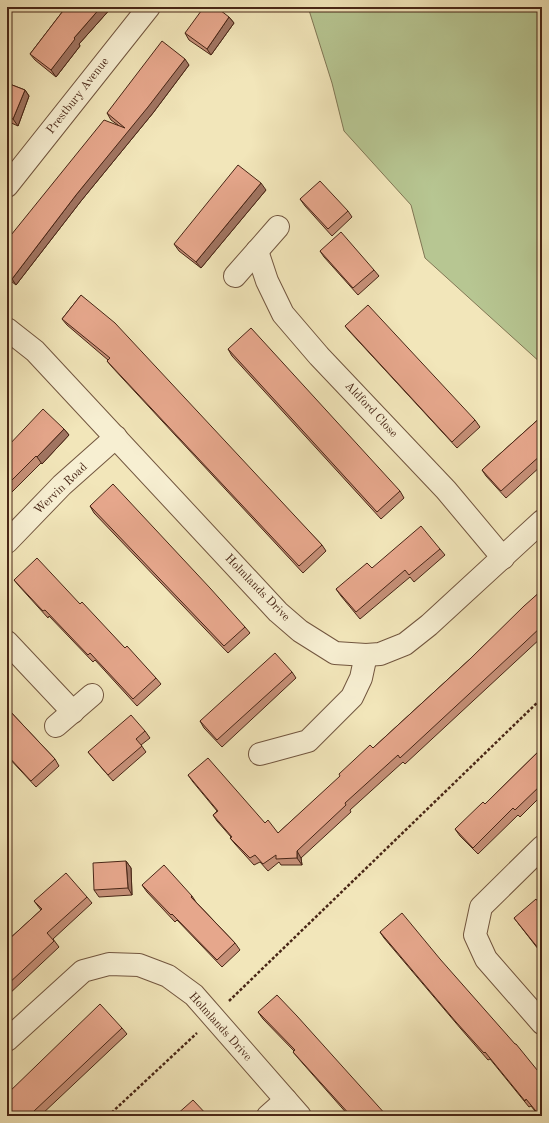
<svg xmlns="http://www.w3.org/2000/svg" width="549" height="1123" font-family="'Old Standard TT',serif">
	<rect width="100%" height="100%" fill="#f2e6ba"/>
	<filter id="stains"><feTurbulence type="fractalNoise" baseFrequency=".005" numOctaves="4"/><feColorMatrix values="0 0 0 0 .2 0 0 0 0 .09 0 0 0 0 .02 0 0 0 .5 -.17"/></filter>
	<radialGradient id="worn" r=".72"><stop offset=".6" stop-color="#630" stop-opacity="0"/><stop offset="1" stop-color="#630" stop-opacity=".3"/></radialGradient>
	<!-- green -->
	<path fill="#b7c692" stroke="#807654" d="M308,7H542V364L425,258L411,205L344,131L332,83Z"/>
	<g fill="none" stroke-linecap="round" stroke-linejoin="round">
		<defs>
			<g id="minor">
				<path d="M7,186L149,7"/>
				<path d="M257,251L267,281L283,314L319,356L446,490L503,558"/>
				<path d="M235,276L278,227"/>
				<path d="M7,329L35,351L278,612L300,631L335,653L366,655L380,654L405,644L429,625L542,521"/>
				<path d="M7,542L62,485L116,437"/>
				<path d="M7,642L73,712"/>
				<path d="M56,726L92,695"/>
				<path d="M260,754L308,741L352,697L361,678L366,655"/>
				<path d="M542,847L481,907L475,935L486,959L542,1023"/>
				<path d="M7,1040L83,971L109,964L139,965L168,976L194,995L300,1116"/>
				<path d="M268,1116L286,1100"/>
			</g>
		</defs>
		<!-- minor casing -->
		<use href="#minor" stroke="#72563f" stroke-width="24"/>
		<!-- path -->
		<g stroke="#482616" stroke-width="2.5" stroke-dasharray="3 2" stroke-linecap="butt">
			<path d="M229,1001L542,698"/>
			<path d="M108,1116L197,1033"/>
		</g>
		<!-- minor -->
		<use href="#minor" stroke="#f7efd2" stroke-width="22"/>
	</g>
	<!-- wall -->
	<g fill="#c69078" stroke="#482616">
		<path d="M66,7H112L79,44L80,46L56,77L35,60L30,54Z"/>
		<path d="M229,17L234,23L211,55L189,40L185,33Z"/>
		<path d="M189,65L153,113L81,201L16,285L7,278V240L118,125L111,120L107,113Z"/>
		<path d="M7,83L25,90L29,96L18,126L7,121Z"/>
		<path d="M266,190L201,268L179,251L174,244Z"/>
		<path d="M300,199L348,211L352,217L332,236L305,206Z"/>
		<path d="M320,251L374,270L379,276L358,295L324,257Z"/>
		<path d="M81,295L322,545L326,551L303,573L112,367L107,361L108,360L67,325L62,319Z"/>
		<path d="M345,326L475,420L480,427L457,448L350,332Z"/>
		<path d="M228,349L400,491L404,498L381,519L232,356Z"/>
		<path d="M542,416V465L506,498L486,476L482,470Z"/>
		<path d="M64,429L69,435L42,464L41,463L7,497V447Z"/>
		<path d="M90,506L245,627L250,633L228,653L94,513Z"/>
		<path d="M440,549L445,555L414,582L410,577L360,619L341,596L336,589L372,568Z"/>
		<path d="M14,580L80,604L125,648L156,678L161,684L137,706L95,660L93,662L49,616L48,618L19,586Z"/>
		<path d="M542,590V637L528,650L405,764L403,762L350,810L351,812L301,858L302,865H281L279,862L268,871L260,862L254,865L235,844L230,838L231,837L217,821L213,815L217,811L193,782L188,775L265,823L278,833L373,748L470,659Z"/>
		<path d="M292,672L296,678L222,747L204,728L200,721Z"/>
		<path d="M7,708L55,759L59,766L36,787L7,756Z"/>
		<path d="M145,731L150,738L141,745L146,752L113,781L93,758L88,752Z"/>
		<path d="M542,748V795L520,817L518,815L478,854L460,836L455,829L485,804Z"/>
		<path d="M126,861L131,868L132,895L99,897L94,890Z"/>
		<path d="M142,885L192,896L196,902L235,943L240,950L222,967L177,920L175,922L147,892Z"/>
		<path d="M87,897L92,903L53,939L59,947L7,996V941L41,910L34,901Z"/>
		<path d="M542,907V954L514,918Z"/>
		<path d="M380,932L542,1116H539L531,1106L529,1107L490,1059L488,1060L461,1029L384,938Z"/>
		<path d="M258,1012L387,1116H349L298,1058L293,1052L294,1051L263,1019Z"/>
		<path d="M122,1028L127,1034L40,1116H7Z"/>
	</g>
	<!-- shaded-wall -->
	<g fill="#a17562" stroke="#482616">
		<path d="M101,7H112L79,44L80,46L56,77L51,70L74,38Z"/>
		<path d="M229,17L234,23L211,55L207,49Z"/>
		<path d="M185,59L189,65L153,113L81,201L16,285L12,279L76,195Z"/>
		<path d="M25,90L29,96L18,126L13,119Z"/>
		<path d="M261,183L266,190L201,268L196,262Z"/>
		<path d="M64,429L69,435L42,464L37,457Z"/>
		<path d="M297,851L301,858L302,865L297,858Z"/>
		<path d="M126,861L131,868L132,895L128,888Z"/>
	</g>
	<!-- building -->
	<g fill="#e6a78c" stroke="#482616">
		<path d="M66,7H101L74,38L75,39L51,70L30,54Z"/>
		<path d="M204,7H216L229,17L207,49L185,33Z"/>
		<path d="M162,41L185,59L148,107L76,195L12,279L7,275V240L104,120L125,128L107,113Z"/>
		<path d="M7,83L25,90L13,119L7,117Z"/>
		<path d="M238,165L261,183L196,262L174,244Z"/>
		<path d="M320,181L348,211L328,229L300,199Z"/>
		<path d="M341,232L374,270L353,288L320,251Z"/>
		<path d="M81,295L115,323L322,545L299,566L107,361L110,358L62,319Z"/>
		<path d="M368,305L475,420L452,442L345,326Z"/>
		<path d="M251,328L400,491L377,512L228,349Z"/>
		<path d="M43,409L64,429L37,457L36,456L7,485V447Z"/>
		<path d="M542,416V454L501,491L482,470Z"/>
		<path d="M113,484L210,588L245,627L224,646L90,506Z"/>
		<path d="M421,526L440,549L409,575L405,570L356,612L336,589L367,563L372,568Z"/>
		<path d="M37,558L80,604L82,602L125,648L127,646L156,678L133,699L90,653L88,655L45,610L43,611L14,580Z"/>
		<path d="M542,590V626L524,643L400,758L398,755L345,803L346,805L297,851V858L276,859V855L263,864L255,855L250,858L230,838L232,837L213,815L218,811L188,775L208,758L265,823L268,820L278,833L340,776L339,774L354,760L370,745L373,748L470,659L524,606Z"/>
		<path d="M275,653L292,672L217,740L200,721Z"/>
		<path d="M7,708L55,759L31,781L7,755Z"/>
		<path d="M131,715L145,731L136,739L142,746L108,775L88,752Z"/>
		<path d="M542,748V784L515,810L513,808L473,848L455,829L483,802L485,804Z"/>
		<path d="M126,861L128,888L94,890L93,863Z"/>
		<path d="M164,865L192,896L191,897L235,943L217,960L172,914L171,915L142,885Z"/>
		<path d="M66,873L87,897L47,933L54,941L7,985V941L42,909L34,901Z"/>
		<path d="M536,899L542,907V953L514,918Z"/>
		<path d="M402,913L440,959L515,1044H516L542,1076V1116H540L526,1099L525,1101L485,1052L484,1053L456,1022L380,932Z"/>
		<path d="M277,995L297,1016L387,1116H351L293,1052L295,1050L258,1012Z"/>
		<path d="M100,1004L122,1028L33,1112V1113L30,1116H7V1094Z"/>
		<path d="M193,1100L208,1116H175Z"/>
	</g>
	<g text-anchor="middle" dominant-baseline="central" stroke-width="4" stroke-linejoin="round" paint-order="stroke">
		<!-- street labels -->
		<g font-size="12" fill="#482616" stroke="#f7efd2">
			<text transform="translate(78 96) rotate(-52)">Prestbury Avenue</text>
			<text transform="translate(371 410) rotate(47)">Aldford Close</text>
			<text transform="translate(61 489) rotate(-44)">Wervin Road</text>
			<text transform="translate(257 588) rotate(46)">Holmlands Drive</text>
			<text transform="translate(220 1027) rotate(48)">Holmlands Drive</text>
		</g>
	</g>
	<!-- margin -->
	<rect width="549" height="1123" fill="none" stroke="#f2e6ba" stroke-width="24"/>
	<rect x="8" y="8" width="533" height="1107" fill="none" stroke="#482616" stroke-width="2"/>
	<rect x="12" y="12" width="525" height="1099" fill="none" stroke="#482616"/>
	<rect width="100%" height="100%" filter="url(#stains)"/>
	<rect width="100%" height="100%" fill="url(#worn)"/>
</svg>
